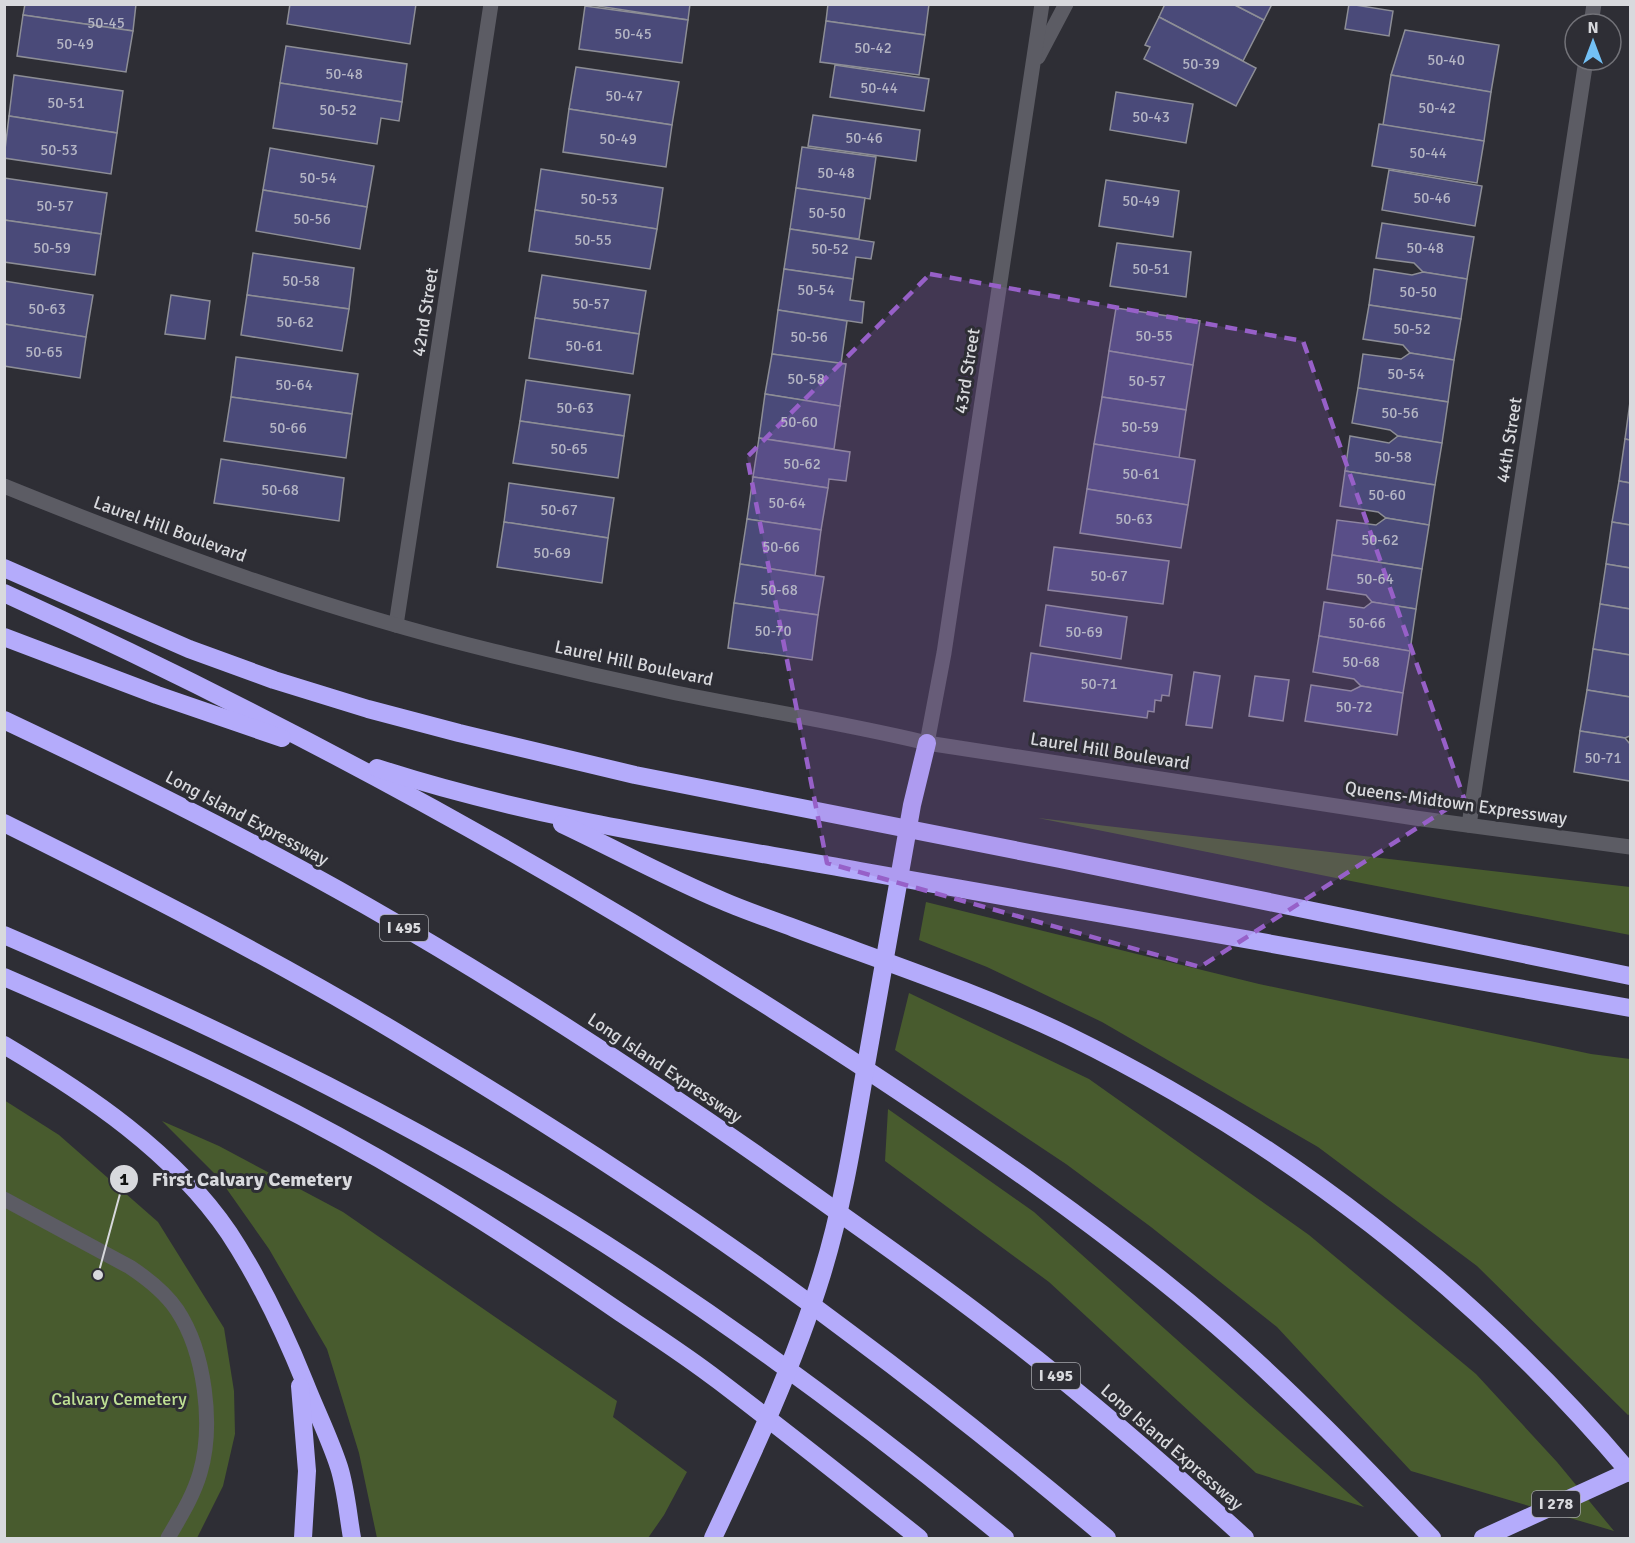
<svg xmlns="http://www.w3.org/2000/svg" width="1635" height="1543" font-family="Signika,sans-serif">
	<rect width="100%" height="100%" fill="#2e2e35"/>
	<!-- green -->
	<g fill="#485b2e">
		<path d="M1038,818L1630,887V935L1356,882Z"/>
		<path d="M926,902L1259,984L1591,1054L1630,1059V1414L1628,1415L1477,1266L1318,1147L1102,1022L987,967L919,940Z"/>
		<path d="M909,993L1089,1079L1309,1235L1476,1374L1557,1462L1614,1531L1411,1471L1277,1327L1151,1227L1066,1164L895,1050Z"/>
		<path d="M4,1100L59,1135L158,1222L224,1328L234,1391L235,1434L223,1486L197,1538H5Z"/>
		<path d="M888,1109L1034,1212L1364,1507L1256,1473L1049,1282L885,1161Z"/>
		<path d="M162,1121L219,1146L343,1212L617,1401L613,1417L687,1472L664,1515L648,1538H377L359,1453L327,1349L269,1249L219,1178Z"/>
	</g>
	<!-- building -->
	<g fill="#4a4a79" stroke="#8d8e96" stroke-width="1.5">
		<path d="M25,4H136L133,31L23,15Z"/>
		<path d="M290,4H416L410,44L287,24Z"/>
		<path d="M585,4H690L688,20Z"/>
		<path d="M828,4H929L925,35L826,21Z"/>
		<path d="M1165,4H1233L1264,20L1243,61L1159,17Z"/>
		<path d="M1233,4H1272L1264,20Z"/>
		<path d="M1349,4L1393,11L1389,36L1345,29Z"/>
		<path d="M585,6L688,20L682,63L579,49Z"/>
		<path d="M23,15L133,31L126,72L17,56Z"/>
		<path d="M1159,17L1256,68L1236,106L1144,59L1150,47L1145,45Z"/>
		<path d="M826,21L925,35L919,75L820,62Z"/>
		<path d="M1405,30L1499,45L1491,92L1391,75Z"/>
		<path d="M286,46L407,64L402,102L280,83Z"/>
		<path d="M835,65L929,79L924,111L830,97Z"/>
		<path d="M576,67L679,82L672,125L569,109Z"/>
		<path d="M14,75L123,91L117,133L9,116Z"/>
		<path d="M1391,75L1491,92L1484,141L1383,125Z"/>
		<path d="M280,83L402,102L399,121L381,118L377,144L273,128Z"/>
		<path d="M1116,92L1193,104L1186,143L1110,130Z"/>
		<path d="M569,109L672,125L666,167L563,152Z"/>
		<path d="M813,115L920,130L916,161L808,146Z"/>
		<path d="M9,116L117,133L111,174L4,158Z"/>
		<path d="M1379,124L1484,141L1477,183L1372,166Z"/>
		<path d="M802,147L876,157L870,199L796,188Z"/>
		<path d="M270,148L374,166L367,207L263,190Z"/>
		<path d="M541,169L663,188L657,229L535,210Z"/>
		<path d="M1389,170L1482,186L1475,226L1382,210Z"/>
		<path d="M4,178L107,193L101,234L4,220Z"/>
		<path d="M1106,180L1179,191L1173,237L1099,226Z"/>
		<path d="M796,188L865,198L859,239L790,229Z"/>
		<path d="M263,190L367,207L360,249L256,231Z"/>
		<path d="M535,210L657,229L650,269L529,251Z"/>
		<path d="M4,220L101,234L95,275L4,262Z"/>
		<path d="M1382,223L1474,237L1467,279L1423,272L1414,263L1376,258Z"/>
		<path d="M790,229L874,242L871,259L856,257L853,279L784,269Z"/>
		<path d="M1117,243L1191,252L1186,297L1110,286Z"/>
		<path d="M253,253L354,268L349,309L247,295Z"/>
		<path d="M784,269L853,279L850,300L864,302L862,323L778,310Z"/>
		<path d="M1374,269L1412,275L1423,272L1467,279L1461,319L1369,305Z"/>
		<path d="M542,275L646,291L639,334L535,318Z"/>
		<path d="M4,281L93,295L86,337L4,324Z"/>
		<path d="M171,295L210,301L205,339L165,334Z"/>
		<path d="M247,295L349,309L342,351L241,335Z"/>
		<path d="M1369,305L1461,319L1454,360L1410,353L1403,345L1363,339Z"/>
		<path d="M1116,308L1200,321L1193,365L1109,351Z"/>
		<path d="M778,310L847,321L841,364L772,354Z"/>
		<path d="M535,318L639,334L633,374L529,358Z"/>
		<path d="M4,324L86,337L80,378L4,366Z"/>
		<path d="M1109,351L1193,365L1186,410L1102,397Z"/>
		<path d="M1410,353L1454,360L1448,402L1358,388L1363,354L1401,359Z"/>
		<path d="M772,354L846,364L840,406L765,394Z"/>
		<path d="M236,357L358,374L352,414L231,397Z"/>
		<path d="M526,380L630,395L624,436L520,421Z"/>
		<path d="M1358,388L1448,402L1442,443L1398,436L1390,430L1352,423Z"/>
		<path d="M765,394L840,406L834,449L759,438Z"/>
		<path d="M231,397L352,414L346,458L224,441Z"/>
		<path d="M1102,397L1186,410L1179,458L1094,444Z"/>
		<path d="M1630,402V440L1625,439Z"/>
		<path d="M520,421L624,436L618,478L513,463Z"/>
		<path d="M1350,436L1389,443L1398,436L1442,443L1435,485L1345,471Z"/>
		<path d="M759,438L850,452L846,481L829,479L828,488L753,477Z"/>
		<path d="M1625,439L1630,440V483L1619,481Z"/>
		<path d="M1094,444L1195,460L1188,505L1087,489Z"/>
		<path d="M221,459L344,478L339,521L214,503Z"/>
		<path d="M1345,471L1435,485L1429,525L1386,518L1378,512L1340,506Z"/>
		<path d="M753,477L828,488L821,530L747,519Z"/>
		<path d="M1619,481L1630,483V525L1612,522Z"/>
		<path d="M509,483L614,498L608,538L504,522Z"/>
		<path d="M1087,489L1188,505L1181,548L1080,533Z"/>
		<path d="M1386,518L1429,525L1422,569L1332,555L1337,520L1376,525Z"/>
		<path d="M747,519L821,530L815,576L740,564Z"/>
		<path d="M504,522L608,538L602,583L497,567Z"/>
		<path d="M1612,522L1630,525V568L1606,564Z"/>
		<path d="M1054,547L1169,561L1163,604L1048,590Z"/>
		<path d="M1332,555L1422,569L1416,609L1372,602L1366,595L1327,589Z"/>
		<path d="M740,564L824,577L818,615L734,603Z"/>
		<path d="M1606,564L1630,568V609L1600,604Z"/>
		<path d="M1324,602L1364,608L1372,602L1416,609L1410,651L1319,636Z"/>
		<path d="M734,603L818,615L812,660L728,648Z"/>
		<path d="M1600,604L1630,609V655L1593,649Z"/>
		<path d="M1046,605L1127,617L1121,659L1040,646Z"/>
		<path d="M1319,636L1410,651L1403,693L1361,686L1354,679L1313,672Z"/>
		<path d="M1593,649L1630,655V697L1587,690Z"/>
		<path d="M1031,653L1172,675L1169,696L1162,695L1161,701L1155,700L1154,712L1148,711L1147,718L1024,701Z"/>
		<path d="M1194,672L1220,676L1212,728L1186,725Z"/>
		<path d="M1255,676L1289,680L1283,721L1249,716Z"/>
		<path d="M1311,685L1351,691L1361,686L1403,693L1397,735L1305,721Z"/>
		<path d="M1587,690L1630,697V736L1625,738L1580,731Z"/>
		<path d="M1580,731L1625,738L1630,744V781L1574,772Z"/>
	</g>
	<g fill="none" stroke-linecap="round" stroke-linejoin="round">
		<!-- service -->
		<path stroke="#5c5c64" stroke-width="15" d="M4,1199L130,1267C148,1279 165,1292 177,1310C205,1352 214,1425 200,1473C193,1497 180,1517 168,1538"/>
		<!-- minor -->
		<g stroke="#5c5c64" stroke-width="15">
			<path d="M1591,24L1594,4"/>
			<path d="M1038,57L1066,4"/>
			<path d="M396,625L491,4"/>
			<path d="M927,743L944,653L1042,4"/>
			<path d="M1469,825L1586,60"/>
		</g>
		<!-- secondary -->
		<path stroke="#5c5c64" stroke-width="15" d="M4,486C164,551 325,610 493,651C554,666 615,680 676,693C760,710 844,723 927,743L1415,818L1630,847"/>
		<!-- motorway -->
		<g stroke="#b4abfb" stroke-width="18">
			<path d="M4,568L189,649L274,680L368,709L459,733L635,775L1060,859L1630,976"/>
			<path d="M4,593C298,727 583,884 853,1061C978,1143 1103,1228 1217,1326C1293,1392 1363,1465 1432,1538"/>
			<path d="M4,637L157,695L282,738"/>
			<path d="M4,720C127,778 247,838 365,905C521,994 671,1093 818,1198C877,1240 936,1281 994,1326C1081,1392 1164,1464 1245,1538"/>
			<path d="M377,768C534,819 698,842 860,871C1116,917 1374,961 1630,1008"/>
			<path d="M4,823C137,889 269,956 396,1032C550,1125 704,1223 848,1332C937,1398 1023,1467 1107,1538"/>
			<path d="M562,824C615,849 668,878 723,901C746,911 770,919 794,928C885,962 979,993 1067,1035C1282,1140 1476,1290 1630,1473"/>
			<path d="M4,935C222,1029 438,1133 636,1264C765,1349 887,1441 1005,1538"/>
			<path d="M4,977C145,1038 285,1102 417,1181C487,1222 554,1267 621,1313C654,1335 688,1357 719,1381C786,1432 853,1485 919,1538"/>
			<path d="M4,1045C87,1094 174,1152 229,1233C260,1280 284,1331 305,1383C316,1411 330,1439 339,1467C346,1489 348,1515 352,1538"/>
			<path d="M300,1386L307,1471L303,1538"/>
			<path d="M713,1538C753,1453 794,1365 822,1274C843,1206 854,1135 866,1065C881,978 897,892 912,805L927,743"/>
			<path d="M1483,1538L1630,1471"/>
		</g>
	</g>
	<!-- marked area -->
	<path fill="#9760c8" fill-opacity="0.2" stroke="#9760c8" stroke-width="4.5" stroke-dasharray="12 8" stroke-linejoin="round" d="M930,274L1303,341L1464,798L1200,967L827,863L747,457Z"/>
	<g text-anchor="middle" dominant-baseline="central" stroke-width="6" stroke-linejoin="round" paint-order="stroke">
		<!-- number labels -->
		<g font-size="15" fill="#b4b5c4">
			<text x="106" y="23">50-45</text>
			<text x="633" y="34">50-45</text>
			<text x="75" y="44">50-49</text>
			<text x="873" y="48">50-42</text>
			<text x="1446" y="60">50-40</text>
			<text x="1201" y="64">50-39</text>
			<text x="344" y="74">50-48</text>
			<text x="879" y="88">50-44</text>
			<text x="624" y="96">50-47</text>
			<text x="66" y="103">50-51</text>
			<text x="1437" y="108">50-42</text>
			<text x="338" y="110">50-52</text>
			<text x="1151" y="117">50-43</text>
			<text x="864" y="138">50-46</text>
			<text x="618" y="139">50-49</text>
			<text x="59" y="150">50-53</text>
			<text x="1428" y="153">50-44</text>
			<text x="836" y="173">50-48</text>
			<text x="318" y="178">50-54</text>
			<text x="1432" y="198">50-46</text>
			<text x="599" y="199">50-53</text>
			<text x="1141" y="201">50-49</text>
			<text x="55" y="206">50-57</text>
			<text x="827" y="213">50-50</text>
			<text x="312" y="219">50-56</text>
			<text x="593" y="240">50-55</text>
			<text x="52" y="248">50-59</text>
			<text x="1425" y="248">50-48</text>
			<text x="830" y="249">50-52</text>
			<text x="1151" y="269">50-51</text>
			<text x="301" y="281">50-58</text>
			<text x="816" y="290">50-54</text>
			<text x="1418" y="292">50-50</text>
			<text x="591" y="304">50-57</text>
			<text x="47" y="309">50-63</text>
			<text x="295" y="322">50-62</text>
			<text x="1412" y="329">50-52</text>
			<text x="1154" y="336">50-55</text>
			<text x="809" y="337">50-56</text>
			<text x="584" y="346">50-61</text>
			<text x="44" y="352">50-65</text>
			<text x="1406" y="374">50-54</text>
			<text x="806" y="379">50-58</text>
			<text x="1147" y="381">50-57</text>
			<text x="294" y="385">50-64</text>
			<text x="575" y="408">50-63</text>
			<text x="1400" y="413">50-56</text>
			<text x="799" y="422">50-60</text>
			<text x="1140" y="427">50-59</text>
			<text x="288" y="428">50-66</text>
			<text x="569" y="449">50-65</text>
			<text x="1393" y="457">50-58</text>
			<text x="802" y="464">50-62</text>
			<text x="1141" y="474">50-61</text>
			<text x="280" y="490">50-68</text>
			<text x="1387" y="495">50-60</text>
			<text x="787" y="503">50-64</text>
			<text x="559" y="510">50-67</text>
			<text x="1134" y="519">50-63</text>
			<text x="1380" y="540">50-62</text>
			<text x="781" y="547">50-66</text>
			<text x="552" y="553">50-69</text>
			<text x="1109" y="576">50-67</text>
			<text x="1375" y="579">50-64</text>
			<text x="779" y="590">50-68</text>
			<text x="1367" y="623">50-66</text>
			<text x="773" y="631">50-70</text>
			<text x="1084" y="632">50-69</text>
			<text x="1361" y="662">50-68</text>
			<text x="1099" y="684">50-71</text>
			<text x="1354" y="707">50-72</text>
			<text x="1603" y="758">50-71</text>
		</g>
		<!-- shield labels -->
		<g fill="#2e2e35" stroke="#a5a6ab" stroke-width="1.5">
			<rect x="380" y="915" width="48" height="26" rx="4.5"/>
			<rect x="1032" y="1363" width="48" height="26" rx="4.5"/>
			<rect x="1532" y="1491" width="48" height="26" rx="4.5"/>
		</g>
		<g font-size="16" font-weight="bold" fill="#d8d9dd">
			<text x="404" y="928">I 495</text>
			<text x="1056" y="1376">I 495</text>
			<text x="1556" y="1504">I 278</text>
		</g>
		<!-- street labels -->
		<g font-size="18" fill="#d8d9dd" stroke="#2e2e35">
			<text transform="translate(425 312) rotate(-81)">42nd Street</text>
			<text transform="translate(967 371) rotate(-81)">43rd Street</text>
			<text transform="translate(1509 440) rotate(-81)">44th Street</text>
			<text transform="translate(170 529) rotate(20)">Laurel Hill Boulevard</text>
			<text transform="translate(634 663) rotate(12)">Laurel Hill Boulevard</text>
			<text transform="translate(1110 751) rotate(9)">Laurel Hill Boulevard</text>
			<text transform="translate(1456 803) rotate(8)">Queens-Midtown Expressway</text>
			<text transform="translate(247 818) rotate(28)">Long Island Expressway</text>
			<text transform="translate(665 1068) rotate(34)">Long Island Expressway</text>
			<text transform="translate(1172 1447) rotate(41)">Long Island Expressway</text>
		</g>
		<!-- park labels -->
		<g font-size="18" fill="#bfe194" stroke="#2e2e35">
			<text x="119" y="1399">Calvary Cemetery</text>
		</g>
	</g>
	<!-- callouts -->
	<path fill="none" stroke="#d8d9dd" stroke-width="2" d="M98 1275L124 1179"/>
	<g fill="#d8d9dd" stroke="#2e2e35" stroke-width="2">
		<circle cx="98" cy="1275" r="6"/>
		<circle cx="124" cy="1179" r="15"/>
	</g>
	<g font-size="18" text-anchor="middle" font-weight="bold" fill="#111">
		<text x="124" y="1185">1</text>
	</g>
	<g font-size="20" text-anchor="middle" font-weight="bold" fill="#d8d9dd" stroke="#2e2e35" stroke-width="6" stroke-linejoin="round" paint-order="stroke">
		<text x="252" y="1186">First Calvary Cemetery</text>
	</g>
	<!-- border -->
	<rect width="1635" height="1543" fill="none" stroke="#d8d9dd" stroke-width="12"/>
	<!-- north arrow -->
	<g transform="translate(1593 42)"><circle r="28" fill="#2e2e35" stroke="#727278" stroke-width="1.5"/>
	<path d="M0-4.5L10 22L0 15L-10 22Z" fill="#73c1f6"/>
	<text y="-9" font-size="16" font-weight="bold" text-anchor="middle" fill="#d8d9dd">N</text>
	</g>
</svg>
